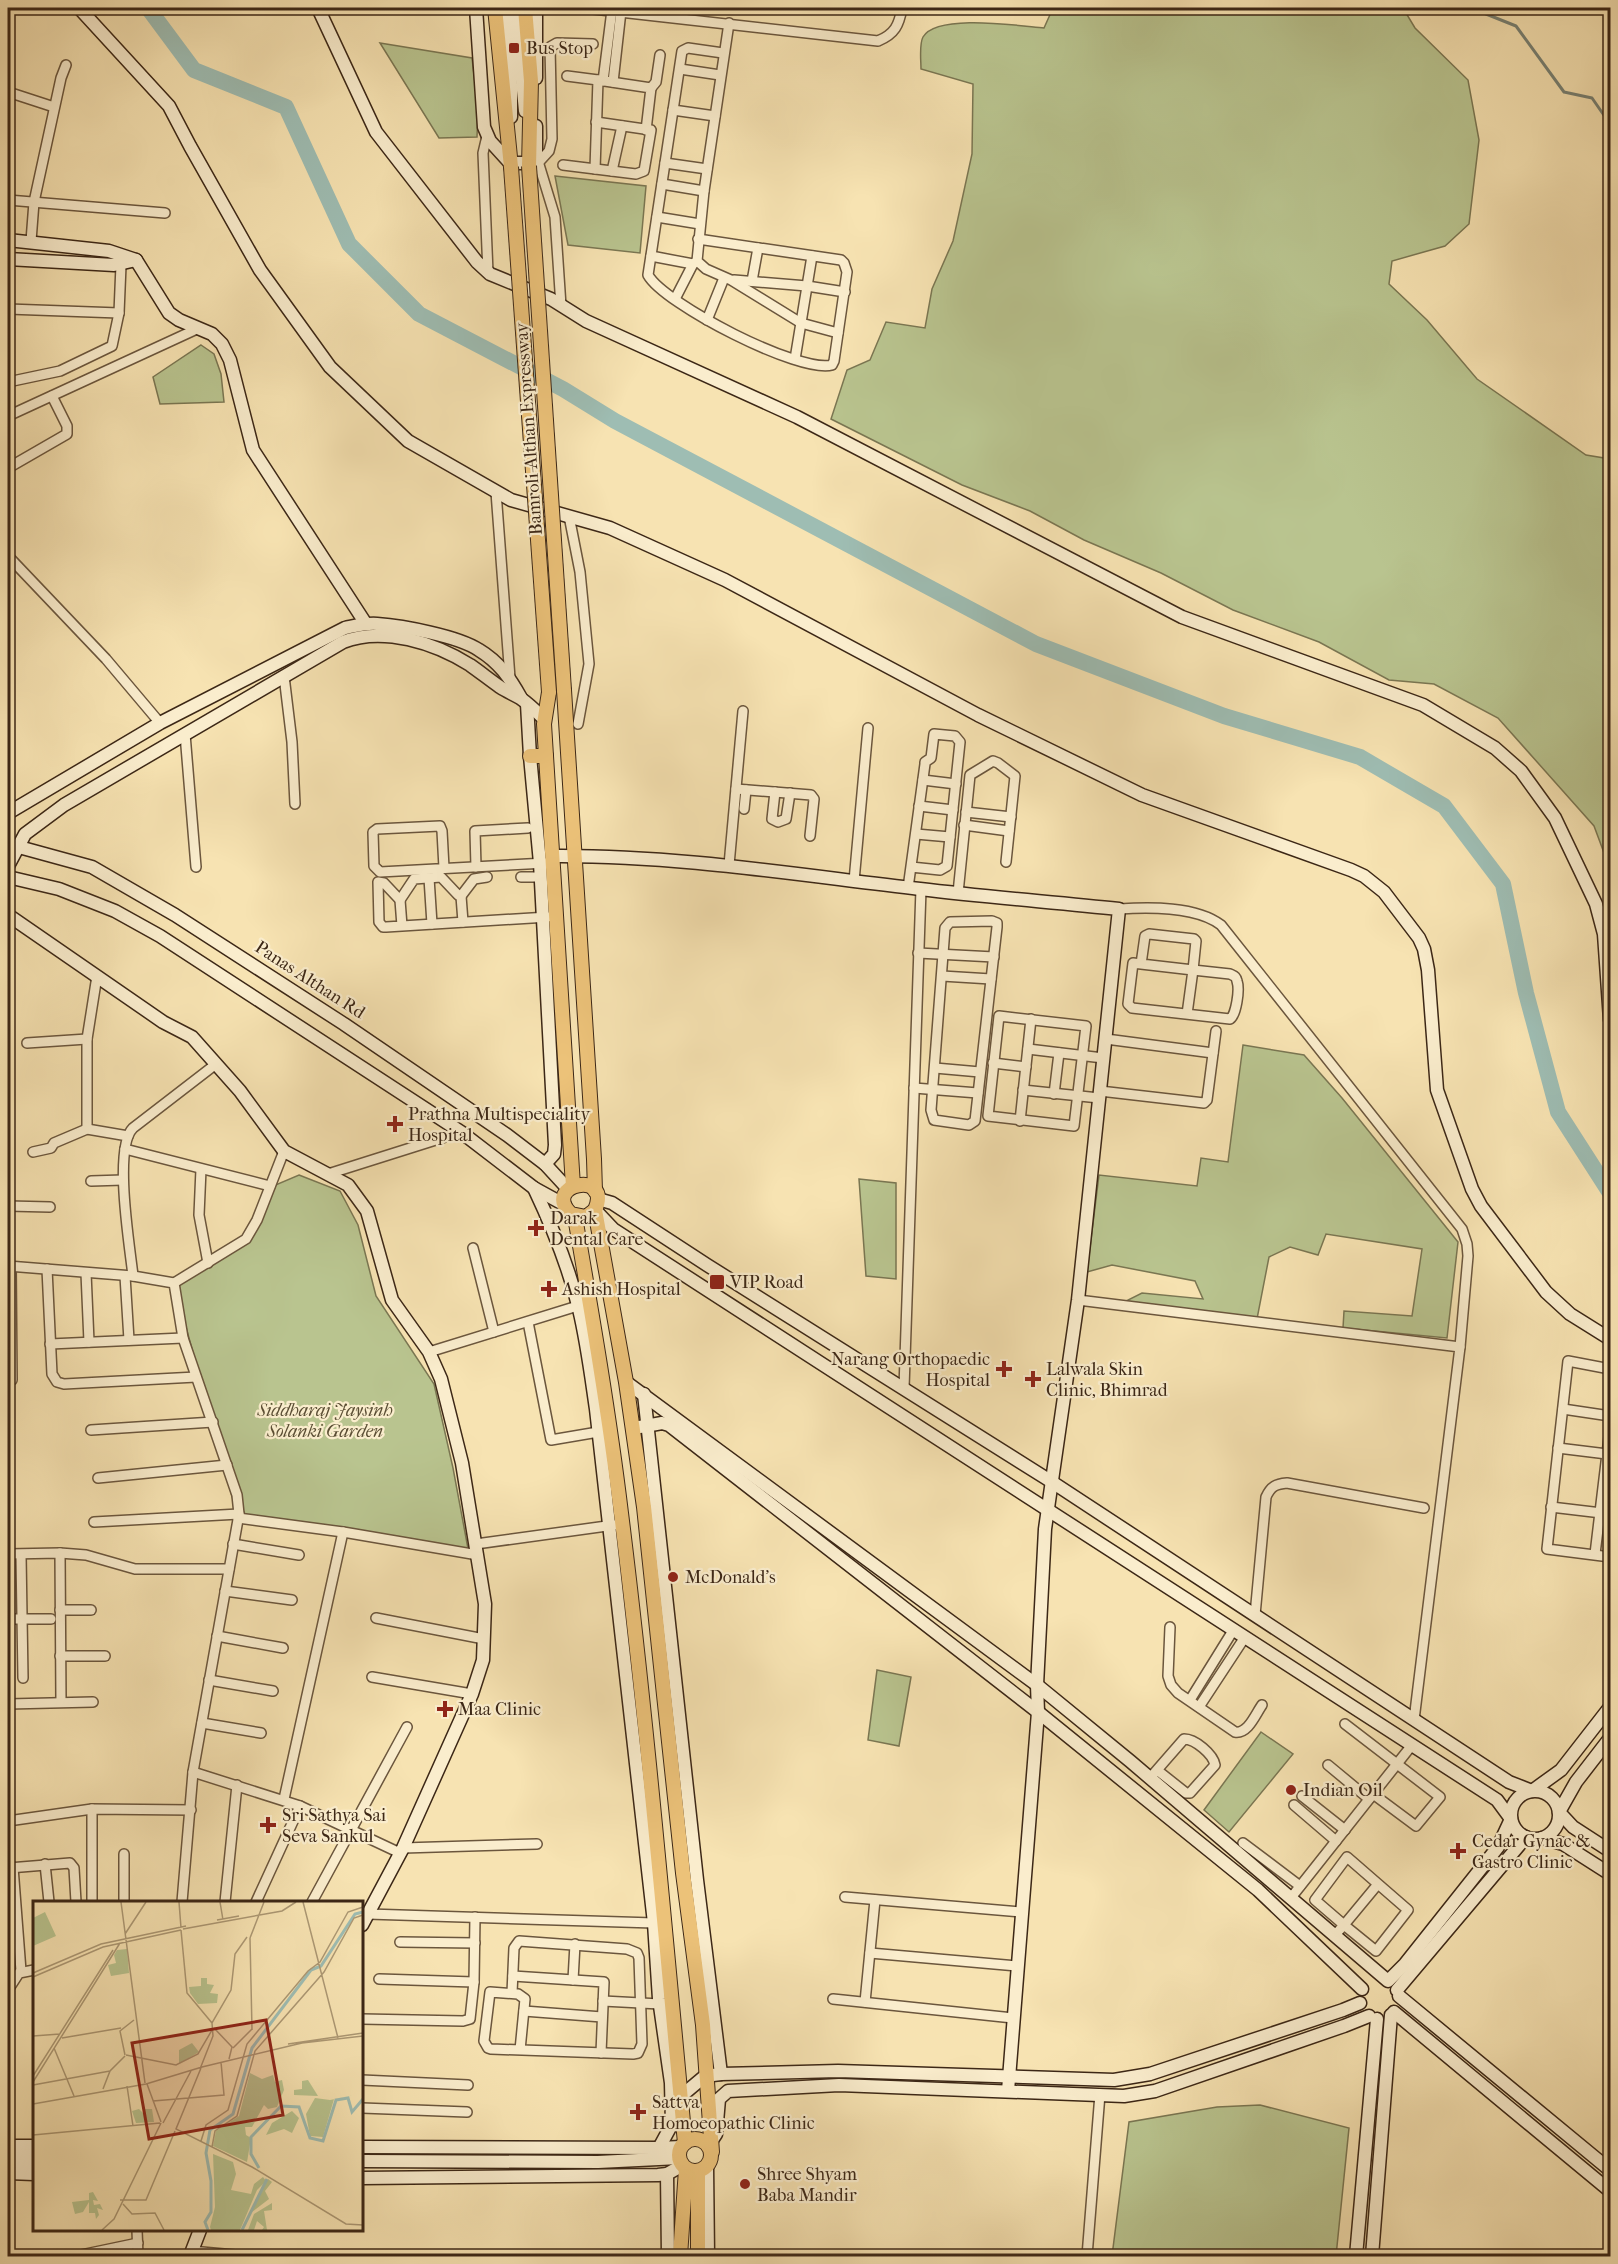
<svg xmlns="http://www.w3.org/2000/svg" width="1618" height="2264" font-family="'IM FELL French Canon',serif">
	<rect width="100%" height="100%" fill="#f7e3b2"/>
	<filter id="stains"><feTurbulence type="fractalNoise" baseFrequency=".00333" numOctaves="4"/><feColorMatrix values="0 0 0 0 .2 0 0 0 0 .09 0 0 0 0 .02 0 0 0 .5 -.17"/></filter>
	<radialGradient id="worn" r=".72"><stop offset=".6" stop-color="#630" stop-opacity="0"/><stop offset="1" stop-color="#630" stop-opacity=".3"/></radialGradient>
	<!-- green -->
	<g fill="#b9c48f" stroke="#7a7652" stroke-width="1.5">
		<path d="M1053,8H1403L1415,28L1468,80L1479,140L1469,224L1445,246L1392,261L1389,284L1427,320L1477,379L1586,455L1610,459V869L1594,826L1498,718L1434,684L1389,680L1319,642L1233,610L1161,573L1084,540L1030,511L962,485L831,419L847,370L870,360L886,322L925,328L932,289L953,241L972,154L973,84L921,69C921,60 919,44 923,37C937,13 1020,26 1044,28Z"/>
		<path d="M380,43L472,58L478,109L477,137L439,138Z"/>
		<path d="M555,176L646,186L640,253L568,245Z"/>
		<path d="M201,345L214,354L221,374L224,402L160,404L153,377Z"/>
		<path d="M1243,1045L1304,1055L1342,1098L1458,1242L1447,1338L1343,1328L1344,1311L1412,1316L1422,1249L1326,1234L1318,1255L1290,1247L1269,1257L1257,1319L1126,1301L1142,1293L1203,1299L1195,1281L1112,1265L1087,1272L1099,1175L1197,1186L1201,1158L1228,1162Z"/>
		<path d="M299,1175L340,1191L358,1225L376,1296L434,1384L453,1468L469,1554L238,1518L174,1283L248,1240L266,1189Z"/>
		<path d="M859,1179L896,1183V1279L866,1276Z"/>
		<path d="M877,1670L911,1677L899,1746L868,1740Z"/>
		<path d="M1261,1732L1293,1754L1229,1832L1204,1810Z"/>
		<path d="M1260,2105L1349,2128L1336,2256H1112L1129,2122L1217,2107Z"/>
	</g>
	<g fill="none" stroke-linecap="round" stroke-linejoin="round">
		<!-- stream -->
		<path stroke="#778174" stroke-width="3" d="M1471,8L1516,26L1564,92L1592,98L1610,124"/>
		<!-- river -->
		<path stroke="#9ebdb3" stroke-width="16" d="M148,8L194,70L286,107L349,244L419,314L563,389L615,421L1036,644L1224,716L1360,757L1444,806L1503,884L1526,993L1558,1112L1610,1193"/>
		<defs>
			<g id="street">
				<path d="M584,8L878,41C895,34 899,25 902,8"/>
				<path d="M729,23L704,191L697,261L706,269L731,280L801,323L838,333"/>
				<path d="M680,69L720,75"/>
				<path d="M567,76L598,80L595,169"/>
				<path d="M598,80L651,88L646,130"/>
				<path d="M603,81L612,10"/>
				<path d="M613,82L621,11"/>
				<path d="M651,88L656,82L660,55"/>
				<path d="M8,92L54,107"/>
				<path d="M673,110L715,116"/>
				<path d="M487,136L483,153L488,273"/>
				<path d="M537,158L555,217L561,306"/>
				<path d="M538,163L549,151L552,139L550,47L557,43L593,44"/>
				<path d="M665,163L707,169"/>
				<path d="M563,165L636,174L644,171L651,130L596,122"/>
				<path d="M612,171L622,126"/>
				<path d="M662,184L704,191"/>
				<path d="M8,200L165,213"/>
				<path d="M657,217L700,224"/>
				<path d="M698,239L841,260L844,263L847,272L834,361L832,365C800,374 664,304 648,275L682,51L688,48L723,53"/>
				<path d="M31,241L34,202L61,78L66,65"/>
				<path d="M651,256L693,264L697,261"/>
				<path d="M734,280L807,286L845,292"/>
				<path d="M752,281L758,248"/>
				<path d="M675,299L693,264"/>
				<path d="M8,309L119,313"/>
				<path d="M707,320L724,278"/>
				<path d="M795,359L812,256"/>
				<path d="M8,382L60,371L112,346L119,313L121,265"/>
				<path d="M8,416L199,328"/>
				<path d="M8,468L67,434V426L52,396"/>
				<path d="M496,492L510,678"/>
				<path d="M569,516L580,572L589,664L578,724"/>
				<path d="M8,556L106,659L160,723"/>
				<path d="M284,676L292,742L295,804"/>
				<path d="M185,734L196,867"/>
				<path d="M923,780L956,784"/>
				<path d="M736,789L811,795L814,799L810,836"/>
				<path d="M775,792L772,819L778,822L786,819L790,793"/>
				<path d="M919,806L953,810"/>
				<path d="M744,809L746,790"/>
				<path d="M966,812L1011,817"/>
				<path d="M964,825L1009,831"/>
				<path d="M916,834L950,837"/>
				<path d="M729,865L743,711"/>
				<path d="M476,867L475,831L528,828"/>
				<path d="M444,868L442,831L440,826L377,829L373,832L374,866L380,872L546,863"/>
				<path d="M521,877H540"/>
				<path d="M429,878L432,924"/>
				<path d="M854,881L868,728"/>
				<path d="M908,888L925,764V762L931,758L934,734L955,736L960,742L947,866L940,870L911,867"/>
				<path d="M958,893L970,775L993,761L998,763L1015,776L1006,862"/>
				<path d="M461,896L463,922"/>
				<path d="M400,900L414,879L441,877L458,895L461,896L474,879L487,877"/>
				<path d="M1119,909C1150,907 1196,906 1221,925L1462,1229L1467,1244L1468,1256L1460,1347"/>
				<path d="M992,921L997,923V927L975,1121L969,1125L934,1120L931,1110L945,928L950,922Z"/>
				<path d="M402,926L400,900L384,883L378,882L379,922L383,927H386L548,917"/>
				<path d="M918,953L994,957"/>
				<path d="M1141,964L1193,970L1196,941L1194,939L1149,934L1145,936L1141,964L1133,963L1128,1004L1132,1008L1230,1019C1236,1015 1240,990 1237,981C1236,976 1234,976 1230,974L1193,970L1187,1014"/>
				<path d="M942,976L991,979"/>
				<path d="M999,1016L1086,1026L1074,1126L988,1116Z"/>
				<path d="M1106,1039L1213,1053"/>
				<path d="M27,1043L87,1039"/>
				<path d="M1028,1049L1103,1058"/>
				<path d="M993,1063L1026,1067"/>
				<path d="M935,1068L980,1072"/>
				<path d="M914,1088L978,1093"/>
				<path d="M1023,1090L1099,1098"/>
				<path d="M1100,1091L1204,1103L1207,1100L1216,1031"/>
				<path d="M1054,1094L1059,1053"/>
				<path d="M1020,1121L1031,1019"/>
				<path d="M87,1129V1039L97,976"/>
				<path d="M125,1149L270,1186"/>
				<path d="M33,1152L51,1148L54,1143L87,1129L128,1136"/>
				<path d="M201,1169L199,1215L208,1263"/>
				<path d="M328,1174L461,1132"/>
				<path d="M91,1181L123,1180"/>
				<path d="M8,1206L50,1207"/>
				<path d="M473,1248L494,1332"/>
				<path d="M8,1266L133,1276L174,1283L183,1338L237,1495L239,1514L193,1772L182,1902"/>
				<path d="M11,1266L12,1380"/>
				<path d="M47,1269L52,1374L57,1382L64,1384L196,1377"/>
				<path d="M86,1273L89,1342"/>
				<path d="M125,1276L129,1340"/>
				<path d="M133,1276C130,1247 113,1148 133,1128L216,1064"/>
				<path d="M174,1283L246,1239L257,1220L284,1151"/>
				<path d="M1078,1300L1460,1347L1414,1720"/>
				<path d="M528,1322L551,1440L604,1431"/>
				<path d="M50,1344L183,1338"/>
				<path d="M429,1352L584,1304"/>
				<path d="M1610,1369L1568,1361L1547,1549L1610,1557"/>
				<path d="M904,1388L921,889"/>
				<path d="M1563,1409L1610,1416"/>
				<path d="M91,1430L213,1422"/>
				<path d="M1558,1448L1607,1454"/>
				<path d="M98,1478L227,1465"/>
				<path d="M1551,1507L1610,1514"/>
				<path d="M238,1518L343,1532L478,1555"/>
				<path d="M94,1522L239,1514"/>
				<path d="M233,1544L299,1555"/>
				<path d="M476,1544L614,1525"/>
				<path d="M60,1553L61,1702"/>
				<path d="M8,1554L60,1553L86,1555L135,1569H229"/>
				<path d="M1595,1554L1610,1429"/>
				<path d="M21,1555L23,1678"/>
				<path d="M225,1591L292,1600"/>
				<path d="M60,1610H91"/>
				<path d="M1255,1615L1266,1497C1271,1486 1276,1484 1287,1483L1424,1508"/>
				<path d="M376,1618L484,1639"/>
				<path d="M8,1619H51"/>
				<path d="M1170,1627L1168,1676L1171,1685L1178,1693L1235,1732C1248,1734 1255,1715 1262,1705"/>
				<path d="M217,1636L283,1648"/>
				<path d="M60,1656H105"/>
				<path d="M372,1677L472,1694"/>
				<path d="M209,1680L273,1691"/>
				<path d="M1190,1700L1234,1629"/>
				<path d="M8,1704L93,1702"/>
				<path d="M1199,1707L1245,1637"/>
				<path d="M202,1723L261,1733"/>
				<path d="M1345,1724L1440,1797L1416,1826L1373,1794"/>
				<path d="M1328,1765L1369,1799"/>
				<path d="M193,1772L300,1806L400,1853"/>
				<path d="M1150,1778L1184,1739C1195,1739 1213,1754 1215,1765L1190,1793H1186L1157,1770"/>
				<path d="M1302,1796L1345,1830"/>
				<path d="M284,1799L343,1532"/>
				<path d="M1294,1805L1336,1841"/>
				<path d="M8,1821L92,1809L191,1810"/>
				<path d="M1243,1843L1300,1886"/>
				<path d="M403,1848L537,1844"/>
				<path d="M124,1854V1902"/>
				<path d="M45,1864L49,1902"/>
				<path d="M13,1867L21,1971"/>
				<path d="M9,1868L70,1863L74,1868L76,1902"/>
				<path d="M845,1897L1022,1912"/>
				<path d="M1290,1899L1412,1745"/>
				<path d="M92,1902V1809"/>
				<path d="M225,1902L237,1785"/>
				<path d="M256,1902L300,1806"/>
				<path d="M312,1902L407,1727"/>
				<path d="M368,1914L654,1923"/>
				<path d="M1334,1936L1344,1925L1315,1900L1347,1857L1408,1910L1376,1951L1344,1925L1378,1884"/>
				<path d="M400,1942L475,1943"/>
				<path d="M870,1953L1017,1966"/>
				<path d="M513,1976L604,1982L601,2053"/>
				<path d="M379,1979L474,1982"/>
				<path d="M573,1980L575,1944"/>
				<path d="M8,1990L19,1973L34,1970"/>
				<path d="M512,1993L514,1948L519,1941L627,1949L637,1953L639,1958L642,2044L638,2053L633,2054L491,2049L488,2048L484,2041L490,1992L518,1994L525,1999L520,2050"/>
				<path d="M833,1999L1013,2018"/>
				<path d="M603,2001L660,2004"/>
				<path d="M865,2002L875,1900"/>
				<path d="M524,2011L602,2017"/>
				<path d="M362,2019L463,2021L470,2019L474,1982L475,1917"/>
				<path d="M362,2080L468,2085"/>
				<path d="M362,2108L467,2112"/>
				<path d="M137,2230L138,2256"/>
				<path d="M191,2251L246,2256"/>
				<path d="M76,2256L138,2243"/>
				<path d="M830,2256V2255L860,2256"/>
				<path d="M1087,2256L1100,2094"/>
			</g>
			<g id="secondary">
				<path d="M79,8L169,106L190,146L260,270L330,367L408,441L511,500L610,528L725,580L978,715L1142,795L1351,870L1364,876L1384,892L1419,938L1424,949L1428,970L1437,1090L1472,1189L1481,1206L1546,1292L1570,1314L1610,1339"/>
				<path d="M318,8L376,132L477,262L490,274L551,299L586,321L797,417L1182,617L1423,705L1495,748L1521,771L1555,818L1596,904L1604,934L1610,1020"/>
				<path d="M476,8L484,127L490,141L510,163H530L536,154V126"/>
				<path d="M506,8L511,85V117"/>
				<path d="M515,8L525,111"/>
				<path d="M536,78V8"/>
				<path d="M8,240L109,251L136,260L169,313L179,320L212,334L222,344L230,360L253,450L366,624"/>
				<path d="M8,259L114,265L136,260"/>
				<path d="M527,704L530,756L540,863L555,1145L554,1154L545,1164"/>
				<path d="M8,813L160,723L345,628C355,626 366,623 377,624C403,626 458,636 479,650C499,662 510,678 521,698"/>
				<path d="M8,844L92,867L175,915L344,1024L507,1135L545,1164L568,1189"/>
				<path d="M553,856C676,855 798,875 920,889C986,897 1053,902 1119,909L1078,1300L1045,1529L1037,1685L1038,1712L1008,2091"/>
				<path d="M8,866L25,834L64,805L343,642C383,626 435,643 470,665C480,672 490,680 500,687C506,691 513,694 520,698C529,704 537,712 544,719"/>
				<path d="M8,877L59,889L115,911L160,936L461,1132L534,1188L565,1205"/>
				<path d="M8,915L163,1022L192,1037L240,1091L284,1151L348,1185L367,1211L392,1300L429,1352L441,1379L462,1463L485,1604L483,1660L472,1694L403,1848L362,1925"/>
				<path d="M534,1188C552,1226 569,1268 579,1309C587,1342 591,1375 596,1409L654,1923L659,1999L671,2083L672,2124L659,2148"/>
				<path d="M598,1199L612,1203L707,1265L1052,1482L1509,1782L1532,1791L1561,1770L1610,1707"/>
				<path d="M595,1210L613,1229L1497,1800L1511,1819L1498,1847L1405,1964L1388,1981L1130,1761L1037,1685L626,1382"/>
				<path d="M644,1394L697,1880L721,2074"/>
				<path d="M634,1428L662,1423L669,1425L1038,1712L1258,1890L1362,1989"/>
				<path d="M1610,1738L1576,1782L1559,1812L1573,1827L1610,1851"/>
				<circle cx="1535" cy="1815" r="24"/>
				<path d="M1542,1838L1563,1844L1610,1874"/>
				<path d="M1397,1990L1526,1837"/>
				<path d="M1399,1996L1610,2170"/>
				<path d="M1394,2012L1610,2191"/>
				<path d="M680,2097L705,2076L721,2074L838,2071L1114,2080L1150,2074L1343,2010L1360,2003"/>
				<path d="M712,2140L716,2134L719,2099L728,2091L839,2085L1124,2096L1155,2091L1344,2026L1369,2016"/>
				<path d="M8,2146H34"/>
				<path d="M362,2147L659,2148L681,2147"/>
				<path d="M8,2156L34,2155"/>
				<path d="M8,2161L34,2164"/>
				<path d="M362,2161L598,2162L679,2158"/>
				<path d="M707,2166L708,2256"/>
				<path d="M8,2173L34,2174"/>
				<path d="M667,2174L668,2256"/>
				<path d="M362,2178L658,2175L667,2174L683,2165"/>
				<path d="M190,2256L200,2230"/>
				<path d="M1356,2256L1377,2019"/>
				<path d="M1372,2256L1391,2015"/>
			</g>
			<g id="primary">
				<path d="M495,8L511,167"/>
				<path d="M525,8L531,81L529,166"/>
				<path d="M564,690L594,1159L595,1191"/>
				<path d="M549,692L544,724L573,1186"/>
				<path d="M530,756H546"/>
				<path d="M595,1210L586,1217L571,1214C540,1184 613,1169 595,1210L626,1382L644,1507L683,1873L703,2025L712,2152"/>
				<path d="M575,1217C592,1315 609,1414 621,1513C647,1722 665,1933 685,2143"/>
				<circle cx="695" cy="2155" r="16"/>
				<path d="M698,2171V2256"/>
				<path d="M680,2256L686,2169"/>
			</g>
		</defs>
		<!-- street casing -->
		<use href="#street" stroke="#6b563d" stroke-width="12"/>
		<!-- secondary casing -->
		<use href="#secondary" stroke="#3c2716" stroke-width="15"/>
		<!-- primary casing -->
		<use href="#primary" stroke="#3c2716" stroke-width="16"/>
		<!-- street -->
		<use href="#street" stroke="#faedcd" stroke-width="9"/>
		<!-- secondary -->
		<use href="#secondary" stroke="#faedcd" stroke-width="12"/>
		<!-- primary -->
		<use href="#primary" stroke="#ecc279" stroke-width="14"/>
		<defs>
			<g id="primary-bridge">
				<path d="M529,166L564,690"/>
				<path d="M511,167L549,692"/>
			</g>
		</defs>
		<!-- primary-bridge casing -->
		<use href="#primary-bridge" stroke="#3c2716" stroke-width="16" stroke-linecap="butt"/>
		<!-- primary-bridge -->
		<use href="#primary-bridge" stroke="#ecc279" stroke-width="14"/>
	</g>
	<!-- markers -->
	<g fill="#8f2418" stroke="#faedcd" stroke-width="2">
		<rect x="508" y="42" width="12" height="12" rx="3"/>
		<path d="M392 1115h6v6h6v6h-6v6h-6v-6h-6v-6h6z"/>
		<path d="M533 1219h6v6h6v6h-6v6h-6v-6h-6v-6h6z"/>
		<rect x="709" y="1274" width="16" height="16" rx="3"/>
		<path d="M546 1280h6v6h6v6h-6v6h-6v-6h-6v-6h6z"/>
		<path d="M1001 1360h6v6h6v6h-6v6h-6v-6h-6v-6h6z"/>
		<path d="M1030 1370h6v6h6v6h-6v6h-6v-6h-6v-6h6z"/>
		<circle cx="673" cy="1577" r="6"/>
		<path d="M442 1700h6v6h6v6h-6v6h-6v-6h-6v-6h6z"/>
		<circle cx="1291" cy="1790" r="6"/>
		<path d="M265 1816h6v6h6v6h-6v6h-6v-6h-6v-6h6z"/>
		<path d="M1455 1842h6v6h6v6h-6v6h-6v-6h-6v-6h6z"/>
		<path d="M635 2103h6v6h6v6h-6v6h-6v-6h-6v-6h6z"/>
		<circle cx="745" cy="2184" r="6"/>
	</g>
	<g text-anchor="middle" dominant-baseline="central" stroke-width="4.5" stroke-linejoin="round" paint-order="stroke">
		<!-- poi labels -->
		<g font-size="18" fill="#3c2716" stroke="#faedcd" text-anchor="start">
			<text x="526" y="48">Bus Stop</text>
			<text x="408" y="1114">Prathna Multispeciality<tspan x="408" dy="21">Hospital</tspan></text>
			<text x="550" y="1218">Darak<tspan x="550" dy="21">Dental Care</tspan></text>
			<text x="730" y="1282">VIP Road</text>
			<text x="562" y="1289">Ashish Hospital</text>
			<text x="990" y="1359" text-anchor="end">Narang Orthopaedic<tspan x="990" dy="21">Hospital</tspan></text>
			<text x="1046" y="1369">Lalwala Skin<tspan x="1046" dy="21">Clinic, Bhimrad</tspan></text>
			<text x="685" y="1577">McDonald's</text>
			<text x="458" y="1709">Maa Clinic</text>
			<text x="1303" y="1790">Indian Oil</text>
			<text x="282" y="1815">Sri Sathya Sai<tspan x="282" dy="21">Seva Sankul</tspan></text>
			<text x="1472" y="1841">Cedar Gynac &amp;<tspan x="1472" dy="21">Gastro Clinic</tspan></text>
			<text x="652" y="2102">Sattva<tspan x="652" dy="21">Homoeopathic Clinic</tspan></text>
			<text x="757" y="2174">Shree Shyam<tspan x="757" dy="21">Baba Mandir</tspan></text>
		</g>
		<!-- street labels -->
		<g font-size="18" fill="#3c2716" stroke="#faedcd">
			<text transform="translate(529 429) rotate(-94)">Bamroli-Althan Expressway</text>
			<text transform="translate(310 980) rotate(33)">Panas Althan Rd</text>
		</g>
		<!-- park labels -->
		<g font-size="18" font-style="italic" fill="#5b4e34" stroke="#faedcd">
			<text x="325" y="1410">Siddharaj Jaysinh<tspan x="325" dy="21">Solanki Garden</tspan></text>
		</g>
	</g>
	<!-- overview -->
	<g transform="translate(33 1901)">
		<rect width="330" height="330" fill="#f7e3b2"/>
		<path d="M12,11L23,35L0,45V17ZM94,48L96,72L78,75L75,64L83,62L81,54L84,49ZM168,77H174V83L181,84L177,92L185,93L184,102L165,103L157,92L156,86L168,85ZM159,142L166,151L146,163V149ZM217,172L229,178L240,174L242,181L249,179L251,189L244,206L235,208L231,204L219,226H212L213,234L218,237L214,261L180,245L183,230L206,215ZM275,179L285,195L261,194V189L269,188V180ZM322,194L301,198L290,236L277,235L273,213L282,197L297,199ZM106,208L110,212V208H119L121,221L103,222L99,210ZM259,210L266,217L259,232L251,228L233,234L239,222ZM180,253L200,261L203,273L198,289L218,293L221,283L230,276L233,280L224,289L207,329H178L177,326L182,306ZM235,278L239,281L232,290L236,298L215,314ZM60,291L65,300L60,299L61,304L67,303L70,309L64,307L66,314L63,318L62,312H56V301L50,311L42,313L39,301L56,299V292ZM239,302V309L231,310L234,329H229L231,326L224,320L221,329H215L221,313Z" fill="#b9c48f"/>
		<path fill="none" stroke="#9ebdb3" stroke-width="3" d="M226,267L218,253V236L248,205L266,206L277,237L290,240L303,199L315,197L319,211L330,198M175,329L172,321L178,311V280L173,252L177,229L200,213L219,147L278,69L288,65L322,13L330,11M209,329L234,278"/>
		<path fill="none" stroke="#ac9874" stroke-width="1.5" d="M88,1L112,182M146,1L148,27M187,1L190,19M270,1L305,137M184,19L206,15M150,28L249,10L263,1M148,29L154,92L179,122M92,33L113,1M217,37L219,129M217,37L231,1M0,72L68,43L153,25M0,76L70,46L148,29M181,127L199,146L196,158M0,135L27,133M29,137L88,127M255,143L330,132M21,147L41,195M200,147L219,128M92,154L87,130L101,119M93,154L143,164L165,153L179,129M169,166L269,142L330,135M168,167L143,228L219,266L313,323L330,324M167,168L180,135L179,122L198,89L202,53L214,36M0,175L80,49M0,181L87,42M113,183L169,166M114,183L128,221M0,184L77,170M94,185L100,225M70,188L77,170L92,155M120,200L191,194L188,161M0,203L113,183M130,222L158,170M0,234L127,222M168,240L173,224L195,209L214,143L275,70L287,61L315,11L330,6M179,246L182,230L204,215L222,150L291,71L321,17L330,14M87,299H113L142,230M90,303L99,313L122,312L131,329M69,329L81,318L128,222"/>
		<path fill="#8f2418" fill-opacity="0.15" stroke="#8f2418" stroke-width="3" d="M233,119L250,214L116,238L99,142Z"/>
		<rect width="330" height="330" fill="none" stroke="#3c2716" stroke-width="3"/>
	</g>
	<!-- margin -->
	<rect width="1618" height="2264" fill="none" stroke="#f7e3b2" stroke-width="30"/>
	<rect x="9" y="9" width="1600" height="2246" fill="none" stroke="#3c2716" stroke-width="3"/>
	<rect x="15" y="15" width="1588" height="2234" fill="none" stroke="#3c2716" stroke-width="1.5"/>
	<rect width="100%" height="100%" filter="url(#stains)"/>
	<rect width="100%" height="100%" fill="url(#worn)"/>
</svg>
